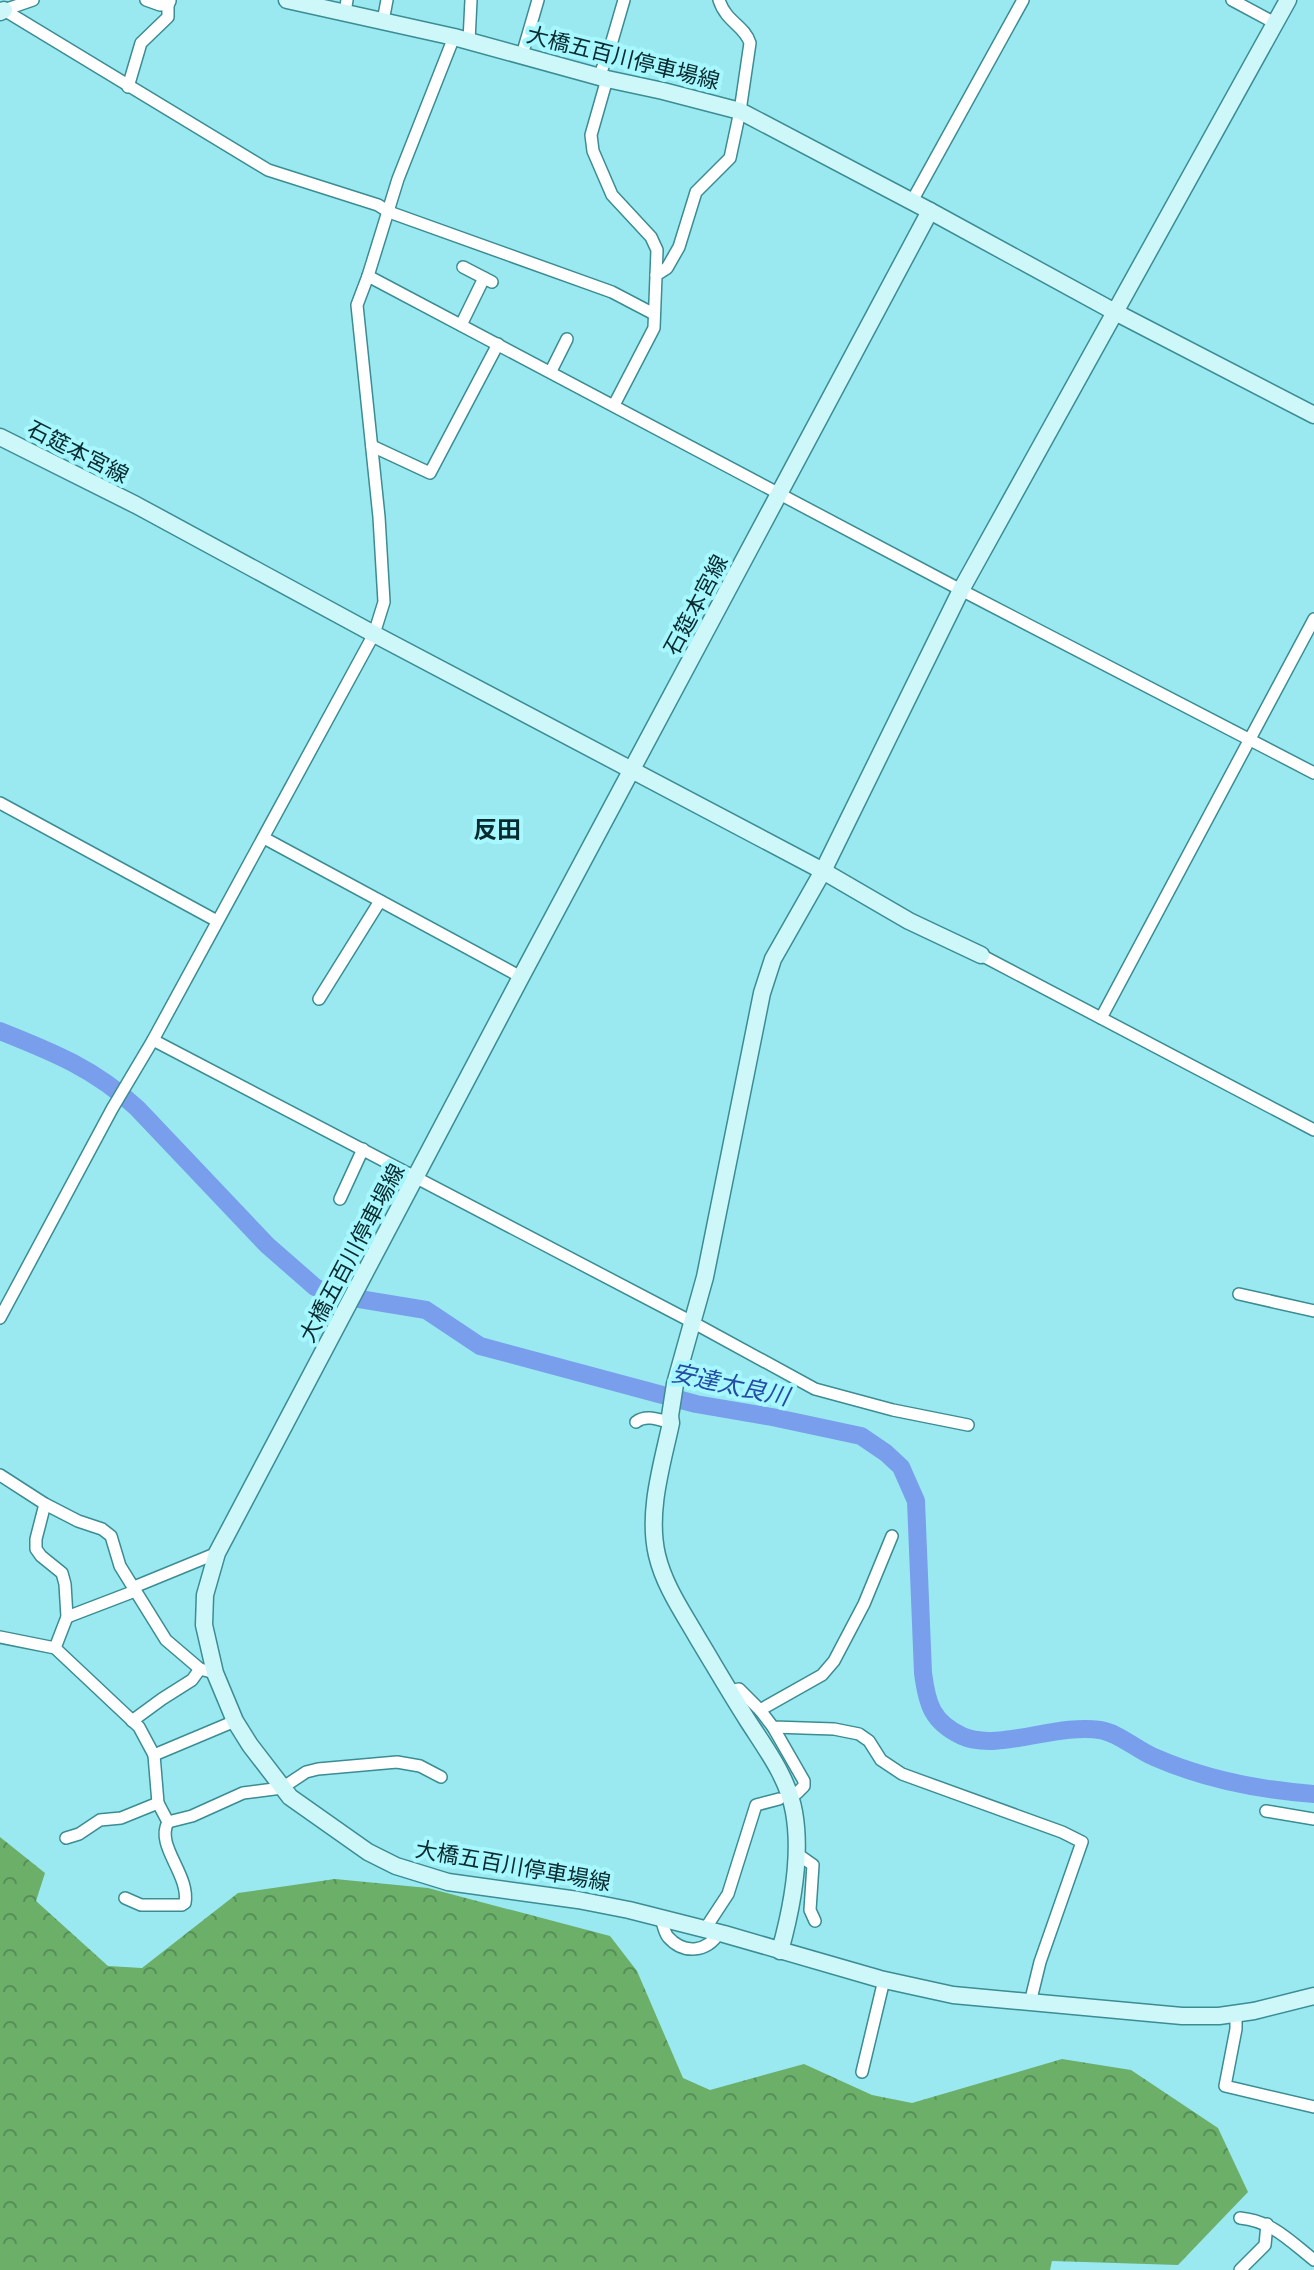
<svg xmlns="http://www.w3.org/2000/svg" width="1314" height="2270" font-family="'Fira Sans','Noto Sans JP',sans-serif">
	<defs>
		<pattern id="forest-crowns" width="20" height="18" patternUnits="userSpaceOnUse" patternTransform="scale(2)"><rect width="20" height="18" fill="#6baf69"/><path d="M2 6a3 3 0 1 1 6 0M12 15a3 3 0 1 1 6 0" fill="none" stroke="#568f57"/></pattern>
	</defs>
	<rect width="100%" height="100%" fill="#9ae9f1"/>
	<!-- forest -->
	<path fill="url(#forest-crowns)" d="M0,1837L45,1873L36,1901L108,1966L142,1968L238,1893L335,1879L428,1888L610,1936L637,1971L683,2078L710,2090L804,2064L872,2095L912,2103L1062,2059L1131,2070L1218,2128L1248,2192L1178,2265L1052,2261L1050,2270H0Z"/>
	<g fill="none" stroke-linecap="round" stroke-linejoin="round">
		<!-- river -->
		<path stroke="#799fec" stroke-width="18" d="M0,1031C53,1052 95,1069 137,1108L267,1245L315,1287L329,1294L426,1310L480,1346L696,1404L772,1417L861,1436L886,1453L901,1467L916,1501L923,1673C927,1704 932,1722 962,1736C997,1752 1057,1723 1100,1730C1119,1733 1137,1750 1154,1757C1204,1779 1260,1790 1314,1794"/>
		<defs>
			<g id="street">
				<path d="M146,0L160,5H168L170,1"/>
				<path d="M1232,0L1275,23"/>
				<path d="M4,10L268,170L378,205L389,212L612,292L654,314"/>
				<path d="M4,10L33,0"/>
				<path d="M345,12L347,0"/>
				<path d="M383,21L387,0"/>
				<path d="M469,41L471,0"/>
				<path d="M522,55L538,0"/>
				<path d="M599,77L610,48L624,0"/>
				<path d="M607,79L591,135L593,151L612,195L651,237L657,250L654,328L614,405"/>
				<path d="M128,87L141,43L168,17V5"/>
				<path d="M912,201L1023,0"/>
				<path d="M463,267L492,282"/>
				<path d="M656,275L667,268L679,247L696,192L730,158L740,111L750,43C745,26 726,22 719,0"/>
				<path d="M368,276L961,590L1314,773"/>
				<path d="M461,325L484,278"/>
				<path d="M551,371L567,339"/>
				<path d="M372,446L430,473L498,344"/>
				<path d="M0,803L217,921"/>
				<path d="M264,838L521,977"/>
				<path d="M981,955L1314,1130"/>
				<path d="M319,999L380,901"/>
				<path d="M1101,1018L1314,619"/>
				<path d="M153,1040L694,1323L815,1389L893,1410L968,1425"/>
				<path d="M340,1199L363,1149"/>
				<path d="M1239,1294L1314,1311"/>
				<path d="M0,1318L112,1109L153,1040L374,634L384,602L379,517L357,305L368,276L398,179L454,37"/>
				<path d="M636,1422C646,1414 660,1420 671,1423"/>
				<path d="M0,1475L45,1504L78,1521L102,1529L111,1536L120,1566L166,1640L200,1669L215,1673"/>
				<path d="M45,1504L36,1539V1549L41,1556L62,1573L65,1584L67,1617L55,1648"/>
				<path d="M134,1587L217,1553"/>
				<path d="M67,1617L135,1591"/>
				<path d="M0,1637L55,1648L139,1727L154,1755L158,1803L168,1822L192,1816L243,1793L282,1788L306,1772L318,1769L397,1762L420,1766L441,1777"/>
				<path d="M729,1691L739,1689L760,1710L773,1727L834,1729L859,1734L869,1741L881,1760L902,1774L1062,1832L1082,1842L1040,1962L1030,2003"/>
				<path d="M760,1710L822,1675L834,1661L864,1604L892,1536"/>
				<path d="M132,1721L162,1699L192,1680L200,1669"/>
				<path d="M773,1727L804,1781V1786L797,1793"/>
				<path d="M154,1755L235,1721"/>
				<path d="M1266,1811L1314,1819"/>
				<path d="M66,1838L79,1834L100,1820L121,1818L158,1803"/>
				<path d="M796,1853L813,1865L810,1910L815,1921"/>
				<path d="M125,1898L141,1905H182L185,1903C190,1874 155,1846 168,1822"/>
				<path d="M661,1918C663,1924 664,1932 668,1937C684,1955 707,1952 719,1933"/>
				<path d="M705,1929L728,1894L756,1805L779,1799"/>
				<path d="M1236,2014V2029L1225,2086L1314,2107"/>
				<path d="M862,2072L884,1980"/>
				<path d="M1240,2218C1272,2221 1290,2241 1314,2260"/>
				<path d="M1240,2270L1265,2245L1267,2224"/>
			</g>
			<g id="secondary">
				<path d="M287,0L454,37L607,79L663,91L740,111L930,211L1115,312L1314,415"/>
				<path d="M0,12L4,10"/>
				<path d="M930,211L521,977L217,1553L205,1595L204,1625L215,1673L235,1721L250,1745L290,1797L368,1852L396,1866L448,1882L578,1900L629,1910L724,1934L880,1979L953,1995L1182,2016H1219L1254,2011L1314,1996"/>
				<path d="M0,437L136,505L374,634L823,871L909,921L981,955"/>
				<path d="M780,1951C792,1908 802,1857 794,1812C788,1778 766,1749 748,1721C730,1693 714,1665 697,1637C682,1611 664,1585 657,1555C647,1512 662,1465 671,1423L670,1416L675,1384L705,1277L762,993L773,959L823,871L961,590L1288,0"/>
			</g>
		</defs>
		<!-- street casing -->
		<use href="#street" stroke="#3b8c93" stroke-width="14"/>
		<!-- secondary casing -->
		<use href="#secondary" stroke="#3b8c93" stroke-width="19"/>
		<!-- street -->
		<use href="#street" stroke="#fff" stroke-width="11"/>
		<!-- secondary -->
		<use href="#secondary" stroke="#cef7fa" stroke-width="16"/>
	</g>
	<g text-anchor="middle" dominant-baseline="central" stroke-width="8" stroke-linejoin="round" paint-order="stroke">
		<!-- street labels -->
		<g font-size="22" fill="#082b2f" stroke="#a7f7fe">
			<text transform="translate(623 58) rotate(14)">大橋五百川停車場線</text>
			<text transform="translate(78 452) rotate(27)">石筵本宮線</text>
			<text transform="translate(696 605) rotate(-62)">石筵本宮線</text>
			<text transform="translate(352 1253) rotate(-62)">大橋五百川停車場線</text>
			<text transform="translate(513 1866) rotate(10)">大橋五百川停車場線</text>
		</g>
		<!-- neighbourhood labels -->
		<g font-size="24" font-weight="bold" fill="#082b2f" stroke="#a7f7fe">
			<text x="497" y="830">反田</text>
		</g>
		<!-- water labels -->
		<g font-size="24" font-style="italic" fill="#244ba5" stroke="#a7f7fe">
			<text transform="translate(730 1385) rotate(12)">安達太良川</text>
		</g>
	</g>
</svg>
